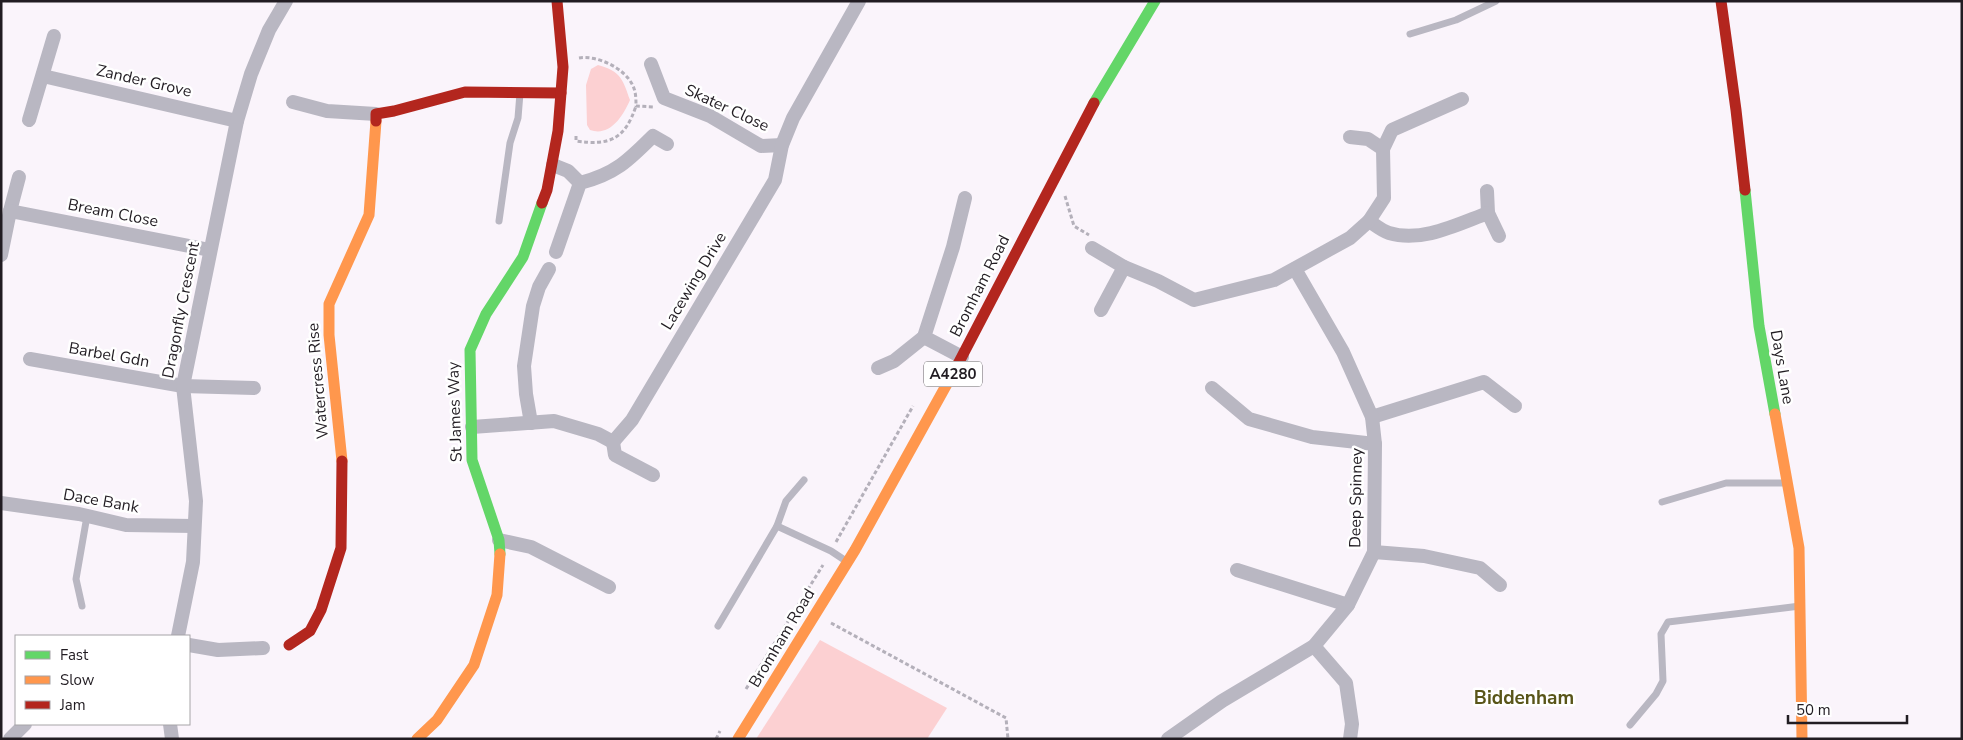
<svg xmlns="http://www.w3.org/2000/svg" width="1963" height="740" font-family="'Nunito Sans',sans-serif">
	<rect width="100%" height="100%" fill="#faf4fb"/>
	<!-- green -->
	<g fill="#fcd0d2">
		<path d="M598,65C621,71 623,80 630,100C623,116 610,137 590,130L587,125L586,85L591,69Z"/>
		<path d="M820,640L947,708L927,739H756Z"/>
	</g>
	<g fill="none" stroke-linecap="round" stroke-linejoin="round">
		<!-- path -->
		<g stroke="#b4b0ba" stroke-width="3" stroke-dasharray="4 2.5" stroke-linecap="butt">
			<path d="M579,58C597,55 625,68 633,86C636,92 636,100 636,106L654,107"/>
			<path d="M576,136V141C610,146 625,139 636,106"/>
			<path d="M1065,196L1074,226L1089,235"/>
			<path d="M836,542L913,406"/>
			<path d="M831,623L1006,718L1008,739"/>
			<path d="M746,689L823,565"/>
			<path d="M716,739L720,731"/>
		</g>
		<!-- lane -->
		<g stroke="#b9b7c2" stroke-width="7">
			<path d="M1410,34L1456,20L1496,1"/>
			<path d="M499,221L510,143L518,118L520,93"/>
			<path d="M1662,502L1726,483H1786"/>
			<path d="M777,526L786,501L804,480"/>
			<path d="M82,606L76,579L87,516"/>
			<path d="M718,626L777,526L831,551L846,561"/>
			<path d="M1630,725L1656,694L1663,681L1661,634L1668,622L1800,606"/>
		</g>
		<!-- street -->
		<g stroke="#b9b7c2" stroke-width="14">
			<path d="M651,64L664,98L710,116L761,146L782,145"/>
			<path d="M43,76L237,121"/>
			<path d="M293,102L327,111L376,114"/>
			<path d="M29,120L54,36"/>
			<path d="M1350,137L1368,139L1383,149"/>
			<path d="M553,165L568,171L580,183"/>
			<path d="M1487,191L1488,213"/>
			<path d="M10,211L19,177"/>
			<path d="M1369,221C1375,225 1382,231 1389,233C1422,243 1458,224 1488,213L1499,236"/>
			<path d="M1092,248L1124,267"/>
			<path d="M556,252L580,183C615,174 628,161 653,136L667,144"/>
			<path d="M1,255L10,211L210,250"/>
			<path d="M1101,310L1124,267L1158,281L1194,300L1274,280L1350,238L1369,221L1384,198L1383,149L1392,130L1462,99"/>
			<path d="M962,357L924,337L953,247L965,198"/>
			<path d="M30,359L183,386L254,388"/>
			<path d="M878,368L894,361L924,337"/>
			<path d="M1212,388L1249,419L1312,437L1375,444"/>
			<path d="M1372,417L1484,382L1515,406"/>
			<path d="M531,423L526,394L524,366L533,306L539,287L549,269"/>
			<path d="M472,427L554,421L598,434L613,442"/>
			<path d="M613,442L632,420L775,180L782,145L793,118L859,1"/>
			<path d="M613,442L615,455L653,475"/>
			<path d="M1,503L79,514L126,525L194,526"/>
			<path d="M499,540L531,547L609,587"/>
			<path d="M1374,552L1424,556L1480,568L1500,585"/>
			<path d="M1237,570L1348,605"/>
			<path d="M178,636L193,562L196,501L183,386L237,121L251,74L269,30L286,1"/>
			<path d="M189,645L218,650L263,648"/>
			<path d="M1314,646L1346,683L1352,724L1350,739"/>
			<path d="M170,724L172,739"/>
			<path d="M10,739L25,724"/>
			<path d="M1168,739L1222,701L1314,646L1348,605L1374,552L1375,444L1372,417L1343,352L1295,269"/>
		</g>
		<!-- fast -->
		<g stroke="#63d668" stroke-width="11">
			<path d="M1094,103L1155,1"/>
			<path d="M1745,190L1759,326L1775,414"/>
			<path d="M500,554L499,540L472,460L470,350L486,314L523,257L542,203"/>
		</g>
		<!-- slow -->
		<g stroke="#ff974d" stroke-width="11">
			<path d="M1775,414L1799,548L1802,739"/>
			<path d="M342,461L329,335V304L369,215L376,121"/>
			<path d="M417,739L437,720L474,665L497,595L500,554"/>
			<path d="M738,739L855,550L958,364"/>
		</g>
		<!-- jam -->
		<g stroke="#b3261e" stroke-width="11">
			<path d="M1721,1L1736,110L1745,190"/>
			<path d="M376,121V114L394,111L465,92L561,93"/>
			<path d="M542,203L547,190L558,131L563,67L557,1"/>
			<path d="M958,364L1094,103"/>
			<path d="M289,645L310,631L321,610L341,548L342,461"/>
		</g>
	</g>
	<g text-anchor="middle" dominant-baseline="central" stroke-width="5" stroke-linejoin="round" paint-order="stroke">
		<!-- shield labels -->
		<rect fill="#fff" stroke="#646064" stroke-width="1" x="924" y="361.5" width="58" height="25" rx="4"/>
		<g font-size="15" font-weight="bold" fill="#211c22">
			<text x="953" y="374">A4280</text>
		</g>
		<!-- street labels -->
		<g font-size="16" fill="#211c22" stroke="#fff">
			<text transform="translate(144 81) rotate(13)">Zander Grove</text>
			<text transform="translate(727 108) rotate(25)">Skater Close</text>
			<text transform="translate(113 213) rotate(11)">Bream Close</text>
			<text transform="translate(694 281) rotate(-59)">Lacewing Drive</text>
			<text transform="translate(980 286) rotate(-63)">Bromham Road</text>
			<text transform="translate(181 310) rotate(-79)">Dragonfly Crescent</text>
			<text transform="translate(109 355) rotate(10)">Barbel Gdn</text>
			<text transform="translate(1782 367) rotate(80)">Days Lane</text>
			<text transform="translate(318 381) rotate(-95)">Watercress Rise</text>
			<text transform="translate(455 412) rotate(-92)">St James Way</text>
			<text transform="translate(1356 498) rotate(-89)">Deep Spinney</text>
			<text transform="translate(101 501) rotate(10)">Dace Bank</text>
			<text transform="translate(782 638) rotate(-59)">Bromham Road</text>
		</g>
		<!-- quarter labels -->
		<g font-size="19" font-weight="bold" fill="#595519" stroke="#fff">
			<text x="1524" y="698">Biddenham</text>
		</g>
	</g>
	<!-- border -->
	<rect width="1963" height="740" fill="none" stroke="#211c22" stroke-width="5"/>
	<!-- legend -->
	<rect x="15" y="635" width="175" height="90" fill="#ffffff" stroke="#a6a4a7"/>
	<rect x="25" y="651" width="25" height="8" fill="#63d668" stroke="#a6a4a7"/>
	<text x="60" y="660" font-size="15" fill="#211c22">Fast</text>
	<rect x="25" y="676" width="25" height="8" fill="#ff974d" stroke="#a6a4a7"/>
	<text x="60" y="685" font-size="15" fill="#211c22">Slow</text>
	<rect x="25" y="701" width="25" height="8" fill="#b3261e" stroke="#a6a4a7"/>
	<text x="60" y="710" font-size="15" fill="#211c22">Jam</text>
	<!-- scale -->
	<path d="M1788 715v8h119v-8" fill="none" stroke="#211c22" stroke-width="2.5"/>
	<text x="1796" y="715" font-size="15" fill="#211c22" stroke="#ffffff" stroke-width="4" paint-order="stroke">50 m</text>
</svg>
